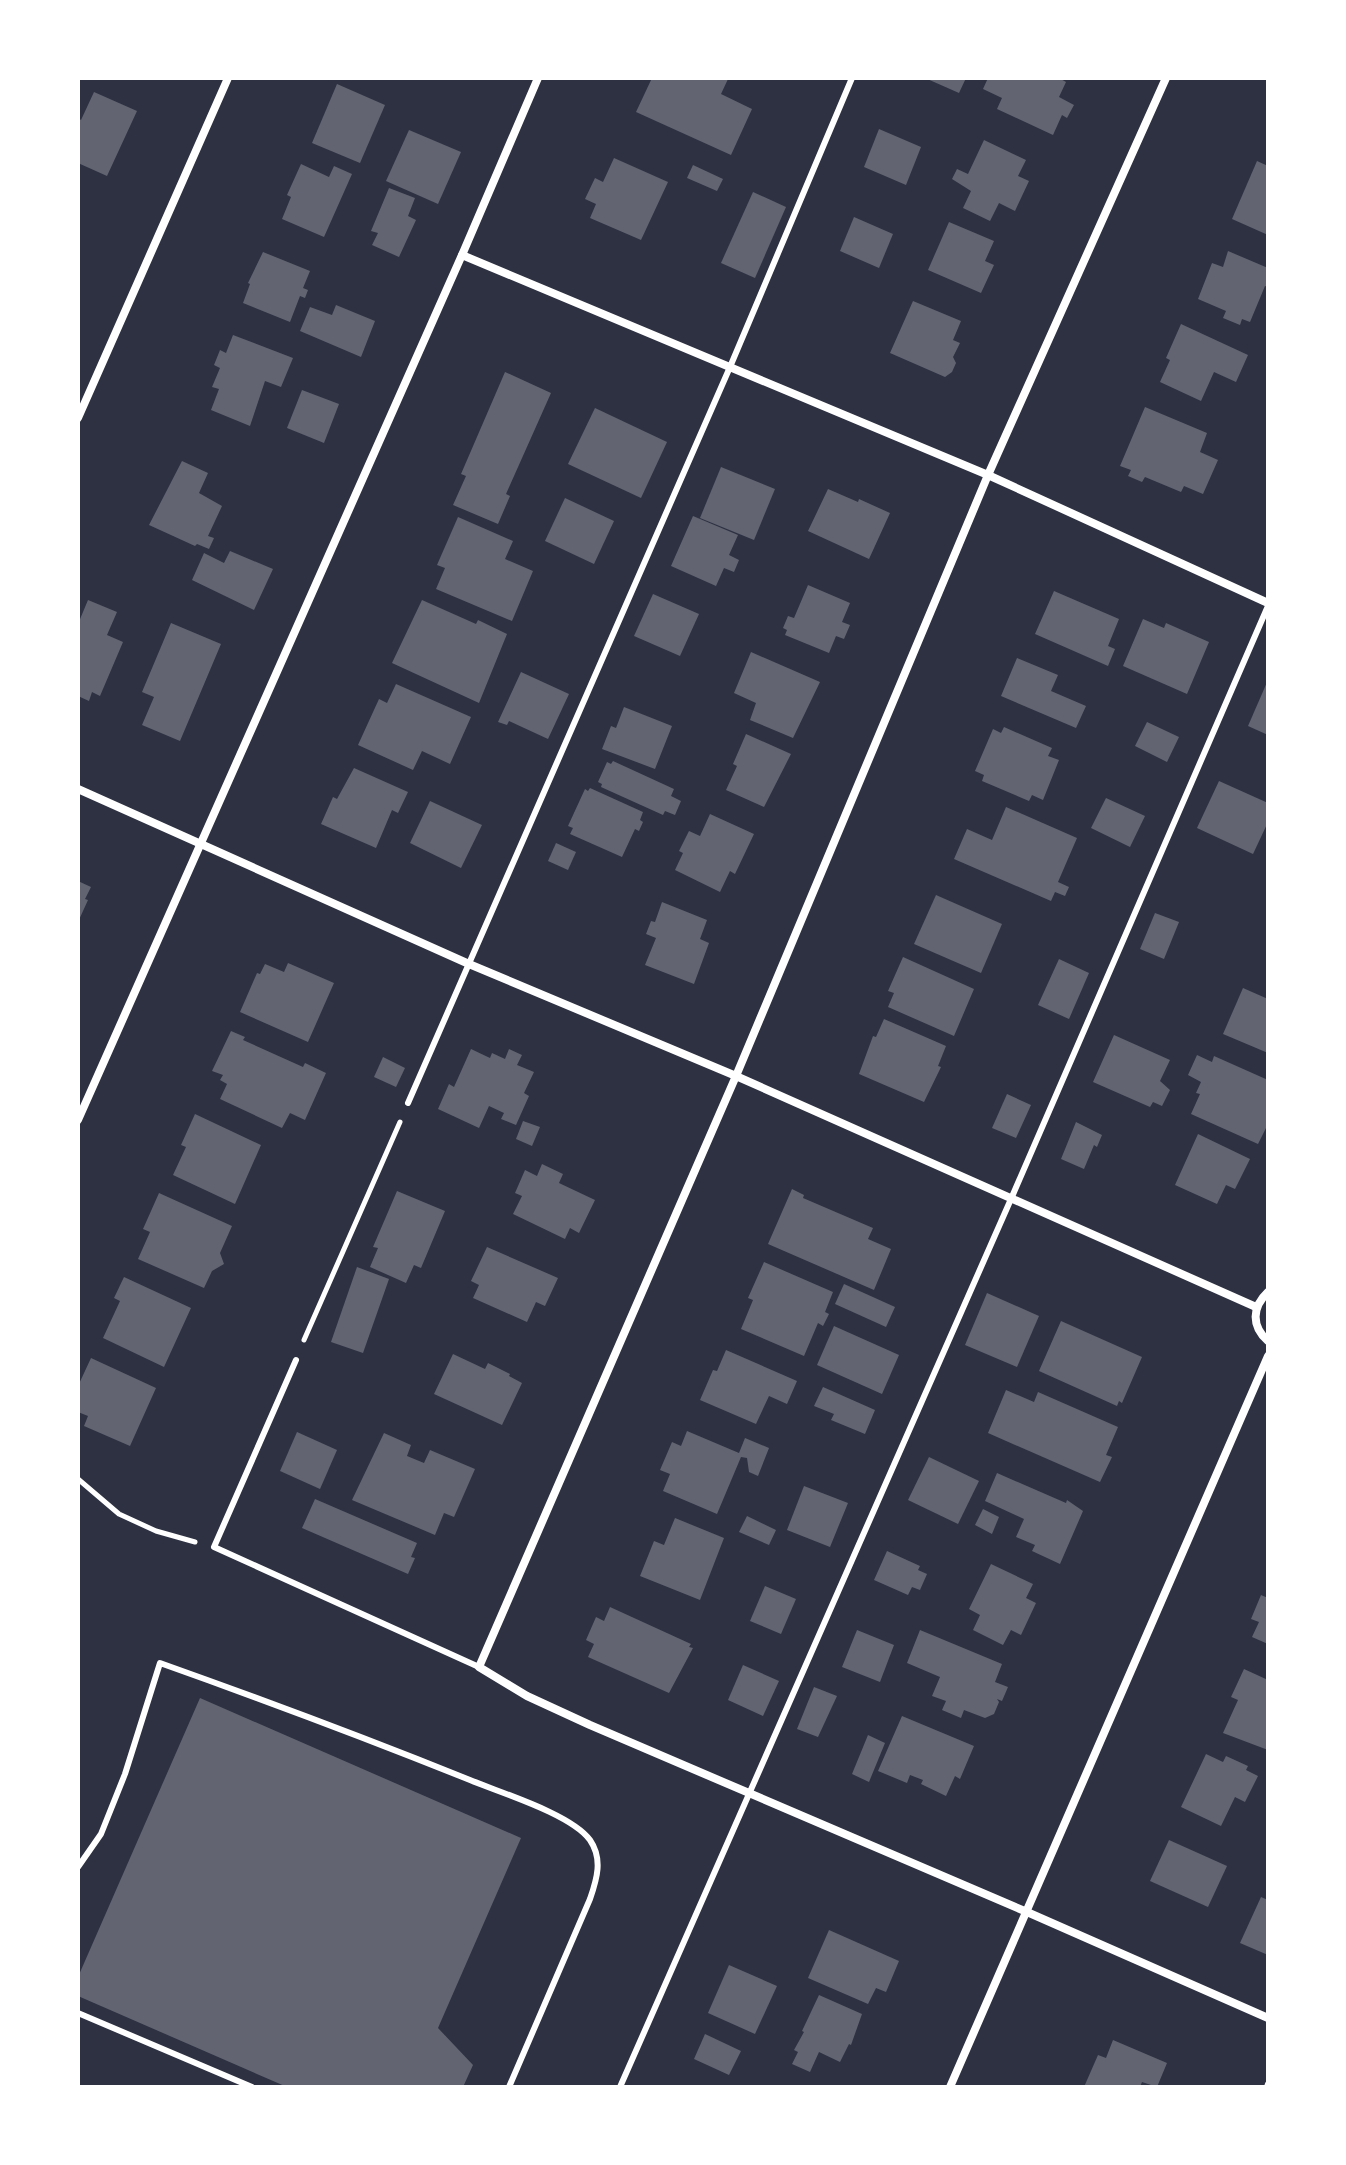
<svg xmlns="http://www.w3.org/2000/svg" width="1346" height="2165" font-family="'Exo 2',sans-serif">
	<rect width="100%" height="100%" fill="#2d3142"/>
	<!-- building -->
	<g fill="#626471">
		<path d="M652,78L728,79L721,94L752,109L731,155L636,112Z"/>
		<path d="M925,78H966L959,93Z"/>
		<path d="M988,78H1059L1066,82L1059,97L1074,105L1067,118L1062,115L1053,135L997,109L1002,98L983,89Z"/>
		<path d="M337,84L385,105L360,163L312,143Z"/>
		<path d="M94,92L137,111L107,176L78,163V118L81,120Z"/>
		<path d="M879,129L921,147L906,185L864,167Z"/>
		<path d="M409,130L461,152L438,204L386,181Z"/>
		<path d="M984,140L1026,160L1018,176L1029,181L1015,211L999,203L990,221L963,208L971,191L952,179L957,169L968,174Z"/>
		<path d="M614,158L668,182L641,240L590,218L596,204L585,199L595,178L603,182Z"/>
		<path d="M1257,161L1268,166V235L1232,219Z"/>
		<path d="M301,164L329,177L334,166L352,174L324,237L282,219L291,197L287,195Z"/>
		<path d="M693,165L723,179L717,191L687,178Z"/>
		<path d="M389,188L415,198L408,216L416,220L399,257L372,245L378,233L371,231Z"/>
		<path d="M753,192L786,207L755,278L721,263Z"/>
		<path d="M854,217L893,234L879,268L840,251Z"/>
		<path d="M949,222L994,241L985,261L994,265L981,293L928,270Z"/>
		<path d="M1228,251L1268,268V287L1265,286L1250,322L1242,319L1240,325L1223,318L1226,311L1198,299L1212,263L1223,267Z"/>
		<path d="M263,252L310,271L303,288L308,290L305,298L300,296L290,322L243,303L250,284L248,283Z"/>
		<path d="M913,301L961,321L953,340L960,343L953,357L956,363L952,372L945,377L890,353Z"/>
		<path d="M336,305L375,321L361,357L300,331L310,307L332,315Z"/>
		<path d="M1181,324L1248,355L1236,382L1214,372L1201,401L1160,382L1170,360L1166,358Z"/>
		<path d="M233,335L293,358L281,387L265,381L250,426L211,410L219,389L212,387L220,368L214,365L220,350L226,353Z"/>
		<path d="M505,372L551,393L506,494L510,496L498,524L453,505L466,476L461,474Z"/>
		<path d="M302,390L339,404L324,443L287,428Z"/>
		<path d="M1145,407L1207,433L1200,452L1218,460L1203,494L1184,486L1181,492L1145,477L1142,482L1128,476L1131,470L1120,466Z"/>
		<path d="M595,408L667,442L641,498L568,464Z"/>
		<path d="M182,461L208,473L199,493L222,506L208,536L214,538L209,549L197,544L195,546L149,525Z"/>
		<path d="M721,467L775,489L754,540L700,518Z"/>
		<path d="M828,489L858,502L859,499L890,513L869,559L808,531Z"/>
		<path d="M565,498L614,521L594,564L545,541Z"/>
		<path d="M693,516L738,535L729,555L739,560L734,572L724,568L716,586L671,566Z"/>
		<path d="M458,517L513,541L505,559L533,571L512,621L436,589L445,568L437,565Z"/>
		<path d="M230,551L273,569L254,610L192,580L204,553L224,563Z"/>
		<path d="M808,585L850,603L842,622L850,625L844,639L836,636L829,653L785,635L787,630L783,628L788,616L794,618Z"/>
		<path d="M1054,591L1119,619L1108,646L1115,649L1108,666L1035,634Z"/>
		<path d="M653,594L699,614L680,656L634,636Z"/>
		<path d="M88,600L117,612L107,635L123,642L100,696L92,692L89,701L78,696V624Z"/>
		<path d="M422,600L476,624L478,620L507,634L479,703L392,663Z"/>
		<path d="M1143,619L1164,628L1166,623L1209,642L1187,694L1123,666Z"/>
		<path d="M171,623L221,644L180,741L142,725L154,697L142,692Z"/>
		<path d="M751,652L820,682L793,738L750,720L756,703L734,693Z"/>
		<path d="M1017,658L1058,675L1051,691L1086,706L1076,728L1001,696Z"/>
		<path d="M521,672L569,694L548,739L509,721L507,725L498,722Z"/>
		<path d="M1268,680V735L1248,726Z"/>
		<path d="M396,684L471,717L450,764L422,751L413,770L358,745L379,699L387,703Z"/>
		<path d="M624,707L672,726L655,769L602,749L611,726L616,728Z"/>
		<path d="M1147,722L1179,737L1167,762L1135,746Z"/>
		<path d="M1004,727L1052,748L1048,756L1059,760L1043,800L1032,795L1029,801L982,781L984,775L975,771L993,729L1001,733Z"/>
		<path d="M746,734L791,754L764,807L726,790L737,766L733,764Z"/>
		<path d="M613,761L674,789L671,796L681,801L675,815L665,811L663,815L601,787L602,784L598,782L607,762L611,764Z"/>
		<path d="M354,768L408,792L398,813L392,810L376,848L321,824L333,797L337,799Z"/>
		<path d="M1219,781L1268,803V822L1253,854L1197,828Z"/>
		<path d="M590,788L643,812L640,820L643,822L639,831L635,829L622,857L570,834L573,828L568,826L585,789L588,791Z"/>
		<path d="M1106,798L1145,816L1130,847L1091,828Z"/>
		<path d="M430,801L482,825L461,868L410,843Z"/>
		<path d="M1006,807L1077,838L1058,882L1069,887L1065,896L1055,892L1051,901L954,859L967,829L992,840Z"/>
		<path d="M710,814L754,834L735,874L730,871L720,892L675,870L683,853L679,851L689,831L700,836Z"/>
		<path d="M556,843L576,852L568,870L548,861Z"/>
		<path d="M78,881L91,887L85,899L88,900L78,922Z"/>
		<path d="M936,895L1002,924L981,973L914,944Z"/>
		<path d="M662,902L707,920L700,939L709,943L694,984L645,965L656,938L646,934L651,921L655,922Z"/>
		<path d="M1155,913L1179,922L1164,959L1140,949Z"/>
		<path d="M903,957L974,989L954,1036L888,1007L894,993L888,991Z"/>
		<path d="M1059,959L1089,973L1069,1019L1038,1005Z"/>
		<path d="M288,963L334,983L308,1042L240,1012L257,973L260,974L265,964L284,972Z"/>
		<path d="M1243,988L1268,999V1053L1223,1034Z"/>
		<path d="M884,1019L946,1046L938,1066L941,1067L924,1102L859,1074L873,1036L876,1037Z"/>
		<path d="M231,1031L245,1037L243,1040L303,1067L305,1063L326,1073L305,1120L290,1113L282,1128L220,1099L227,1084L220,1080L223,1075L212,1071Z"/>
		<path d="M1114,1035L1170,1060L1160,1081L1170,1090L1162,1106L1153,1102L1150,1107L1093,1082Z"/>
		<path d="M471,1049L490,1058L492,1053L505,1059L509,1049L522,1055L517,1065L534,1072L524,1093L529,1096L516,1125L501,1119L504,1113L489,1106L479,1128L438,1109L449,1084L454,1087Z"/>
		<path d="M1197,1055L1212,1062L1214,1056L1268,1080V1129L1266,1128L1258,1144L1191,1114L1200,1094L1196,1093L1201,1082L1188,1075Z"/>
		<path d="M383,1057L405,1068L396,1087L374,1077Z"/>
		<path d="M1007,1094L1031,1105L1016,1138L992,1128Z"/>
		<path d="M195,1114L261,1145L235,1204L173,1175L186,1147L181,1145Z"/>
		<path d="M523,1121L540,1127L532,1146L516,1139Z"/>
		<path d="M1076,1122L1102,1135L1097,1147L1094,1145L1084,1169L1061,1159Z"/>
		<path d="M1198,1134L1250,1159L1235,1189L1226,1185L1217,1204L1175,1185Z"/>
		<path d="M542,1164L563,1174L559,1183L595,1200L579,1233L570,1228L565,1239L513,1214L522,1196L515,1193L525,1170L537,1176Z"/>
		<path d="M792,1189L804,1195L803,1198L873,1228L868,1239L891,1249L874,1290L768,1244Z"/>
		<path d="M397,1191L445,1211L421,1268L414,1265L406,1283L370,1267L378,1248L373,1247Z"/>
		<path d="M159,1193L232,1226L220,1253L224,1264L212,1271L204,1288L138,1259L150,1232L143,1229Z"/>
		<path d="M487,1247L558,1278L545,1306L536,1302L527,1322L473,1298L479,1285L471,1281Z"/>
		<path d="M764,1262L833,1292L825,1312L829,1314L823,1326L818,1323L804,1356L741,1329L753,1300L748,1298Z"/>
		<path d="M357,1267L389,1279L363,1353L331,1342Z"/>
		<path d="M124,1277L191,1308L164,1367L103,1338L120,1301L114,1298Z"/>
		<path d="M844,1284L895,1307L886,1327L835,1304Z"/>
		<path d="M987,1293L1039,1316L1017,1367L965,1345Z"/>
		<path d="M1061,1321L1142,1357L1122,1403L1119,1401L1117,1406L1039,1371Z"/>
		<path d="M834,1326L899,1355L882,1394L817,1365Z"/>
		<path d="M726,1350L797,1381L787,1404L769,1396L756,1424L700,1400L713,1370L717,1371Z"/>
		<path d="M453,1354L485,1369L488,1363L510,1374L509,1376L522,1383L502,1425L434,1394Z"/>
		<path d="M91,1358L156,1388L130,1446L84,1426L88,1416L78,1412V1386Z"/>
		<path d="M823,1387L875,1410L865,1434L831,1420L834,1414L814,1406Z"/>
		<path d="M1006,1390L1034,1402L1038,1392L1118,1427L1106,1455L1112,1457L1100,1482L988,1433Z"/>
		<path d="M687,1431L739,1453L745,1438L769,1448L758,1476L749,1472L747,1458L741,1457L717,1514L663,1491L670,1474L660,1470L672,1442L681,1446Z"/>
		<path d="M297,1432L337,1450L320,1489L280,1471Z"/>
		<path d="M384,1433L411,1445L407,1456L424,1463L430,1450L475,1469L454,1517L444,1513L435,1535L352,1500Z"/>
		<path d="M929,1457L979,1481L958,1524L908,1500Z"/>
		<path d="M997,1473L1066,1503L1067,1500L1083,1511L1060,1564L1032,1551L1035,1545L1016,1537L1024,1519L985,1501Z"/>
		<path d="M804,1486L848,1503L830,1547L787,1530Z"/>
		<path d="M315,1499L417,1543L411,1557L415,1558L408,1574L302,1528Z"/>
		<path d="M983,1509L999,1517L992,1534L975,1525Z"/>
		<path d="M747,1516L776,1530L769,1545L739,1532Z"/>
		<path d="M675,1518L724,1538L700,1600L640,1576L654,1541L664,1545Z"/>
		<path d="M887,1551L920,1566L918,1570L927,1574L920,1590L912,1587L908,1595L874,1580Z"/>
		<path d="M991,1564L1033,1584L1026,1598L1036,1603L1021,1635L1011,1630L1003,1645L973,1630L980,1615L969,1609Z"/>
		<path d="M765,1586L796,1599L781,1634L750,1621Z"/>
		<path d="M1261,1595L1268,1598V1644L1252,1637L1259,1622L1251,1619Z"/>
		<path d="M610,1607L691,1644L689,1647L693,1648L669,1693L588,1657L594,1644L586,1640L596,1617L604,1621Z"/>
		<path d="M857,1630L894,1645L880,1682L842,1667Z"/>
		<path d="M920,1630L1002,1664L995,1682L1008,1687L1002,1701L997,1699L999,1702L994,1714L985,1718L964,1710L961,1718L942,1710L946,1701L932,1696L940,1677L907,1663Z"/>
		<path d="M743,1665L779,1681L763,1716L728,1700Z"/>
		<path d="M1244,1669L1268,1680V1750L1223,1733L1238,1700L1231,1697Z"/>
		<path d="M814,1687L837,1696L818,1737L797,1729Z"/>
		<path d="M200,1698L521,1838L438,2028L473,2065L463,2087H287L78,1996V1977Z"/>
		<path d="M902,1716L974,1746L960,1779L955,1776L946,1796L921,1784L923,1780L910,1775L907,1783L878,1771Z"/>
		<path d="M868,1735L885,1743L869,1782L852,1774Z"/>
		<path d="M1206,1754L1223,1762L1226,1756L1248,1766L1246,1770L1258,1776L1245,1802L1235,1797L1221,1826L1181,1807Z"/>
		<path d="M1169,1840L1227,1866L1208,1907L1150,1881Z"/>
		<path d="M1261,1897L1268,1900V1955L1240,1943Z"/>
		<path d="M829,1930L899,1961L886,1992L876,1988L868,2004L808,1978Z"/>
		<path d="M729,1965L777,1986L755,2034L708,2013Z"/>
		<path d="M819,1995L862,2014L851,2045L849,2044L840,2062L819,2052L810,2072L792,2064L798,2052L794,2050L804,2032L802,2031Z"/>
		<path d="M705,2034L741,2051L729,2075L694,2059Z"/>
		<path d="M1113,2040L1167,2063L1157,2087L1142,2082L1140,2087H1084L1098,2055L1106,2058Z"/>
	</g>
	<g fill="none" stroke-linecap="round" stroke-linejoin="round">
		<!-- path -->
		<g stroke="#fff" stroke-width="5">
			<path d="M304,1340L400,1122"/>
			<path d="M78,1479L119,1514L156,1531L195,1542"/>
		</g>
		<!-- service -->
		<g stroke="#fff" stroke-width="6">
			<path d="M408,1103L730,367L852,78"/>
			<path d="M296,1360L214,1547L479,1667"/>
			<path d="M78,1867L101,1834L125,1774L160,1663C264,1700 368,1739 470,1780C501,1793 571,1814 590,1840C603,1859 597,1879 590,1899L509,2087"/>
			<path d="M78,2013L252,2087"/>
			<path d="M620,2087L1011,1199L1268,606"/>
			<path d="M1267,2087L1268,2084"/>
		</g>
		<!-- minor -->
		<g stroke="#fff" stroke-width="8">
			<path d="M1166,78L988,475L736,1076L479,1667L527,1696L590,1725L1027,1912L1268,2018"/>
			<path d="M462,255L988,475L1268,603"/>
			<path d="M78,418L228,78"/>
			<path d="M78,789L469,964L736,1076L1256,1307"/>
			<path d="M78,1120L462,255L538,78"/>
			<path d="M1268,1292C1252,1307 1251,1326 1268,1341"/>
			<path d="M950,2087L1268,1356"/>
		</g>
	</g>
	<!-- border -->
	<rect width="1346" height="2165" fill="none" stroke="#ffffff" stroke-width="160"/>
</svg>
